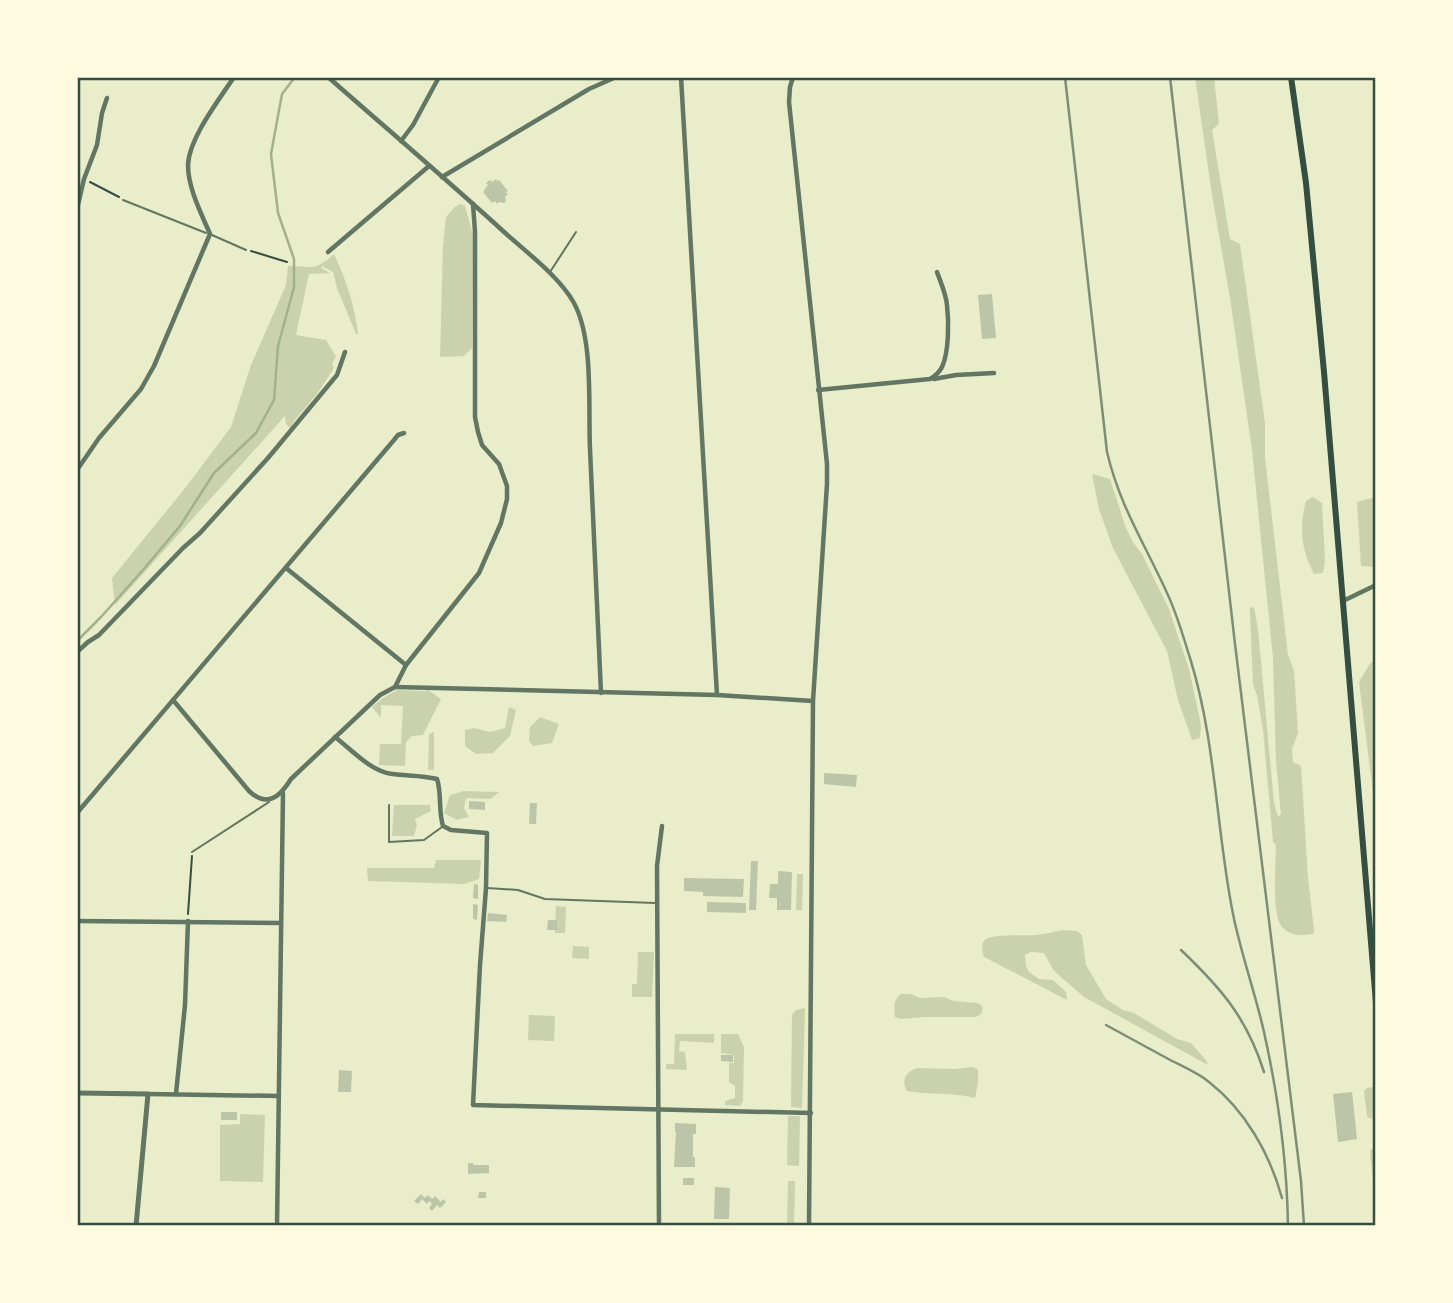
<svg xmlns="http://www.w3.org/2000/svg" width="1453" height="1303" font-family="'Source Sans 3',sans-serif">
	<rect width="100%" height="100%" fill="#e9edc9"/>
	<!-- green -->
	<g fill="#cad2ad">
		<path d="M1195,77H1214L1219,124L1212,130L1230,239L1240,244L1265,423V458L1288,655L1294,671L1298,733L1292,749L1293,762L1301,766L1308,878L1314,930L1313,934C1302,936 1290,936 1282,927C1271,914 1276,863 1276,845L1273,842L1263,730L1257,695L1253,685L1250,615V608L1254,607L1258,629L1274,803L1278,817L1281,814L1276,762L1273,658L1252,450L1230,298L1212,195Z"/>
		<path d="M460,204L465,206L473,235L472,348L464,356L440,357L443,246L446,217L455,207Z"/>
		<path d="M334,254C346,279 355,306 358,334H356L337,288L333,272L322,266L321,268L330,273L309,274L296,335L326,340L336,357L332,363L334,368L317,394L294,421L290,428L286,424L285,416L115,605L112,578L186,487L231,427L251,365L286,285L288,266C313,266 314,272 334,254Z"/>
		<path d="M1092,474L1110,479L1126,528L1133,542L1142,554L1169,609L1189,669L1200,720L1201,727L1200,738L1192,740L1178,700L1167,651L1113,548L1099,509Z"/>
		<path d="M1313,497L1322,503L1325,560L1323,573L1314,574C1301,550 1299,527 1306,501Z"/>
		<path d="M1376,497V567L1361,566L1357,502Z"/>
		<path d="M1371,662H1376V816L1359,682Z"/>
		<path d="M397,690L425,691L428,690L441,699L423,735L412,736L406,742L405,766L379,765L380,744H401L403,706L381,705V718L372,707L383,698Z"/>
		<path d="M509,707L516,710L510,736L493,753L476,754L465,746V730L474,728L490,732L505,728Z"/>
		<path d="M540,717L559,724L552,743L533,746L529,741L530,727Z"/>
		<path d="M434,732V770H428L429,734Z"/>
		<path d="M464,791L499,792L491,799L466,798L464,808L469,817L457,820L444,813L450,795Z"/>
		<path d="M394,805H430L431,811L415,819L417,825L414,836H392Z"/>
		<path d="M436,860H481L479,879L464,884L368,881L367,868H434Z"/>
		<path d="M797,874H803L802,910H796Z"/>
		<path d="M556,906L566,907L565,933H555Z"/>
		<path d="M1063,930L1077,931L1082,935L1086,965L1106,999L1123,1010L1134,1013L1177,1039L1191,1043L1206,1060L1208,1065L1084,997L1054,971L1044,953L1031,952L1025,955L1026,966L1029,972L1039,979L1053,980L1066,992L1067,1000L984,957C982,952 981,945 984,941C989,933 1025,936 1035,935C1044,934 1054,932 1063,930Z"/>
		<path d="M573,946L589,947V959L572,958Z"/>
		<path d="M638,952H654L652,997H632V984H637Z"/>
		<path d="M901,994H911L920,998L944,997L953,1001L977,1003L981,1005L983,1009L981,1014L976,1017H926L901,1019L895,1017C894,1008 893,1000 901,994Z"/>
		<path d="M805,1008L802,1108L791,1107L792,1015L796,1010Z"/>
		<path d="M529,1015L555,1016L554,1041L528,1040Z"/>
		<path d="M675,1034H714V1043L680,1041L679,1051L685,1052L687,1070L666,1069V1064H674Z"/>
		<path d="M721,1034H738L744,1047L743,1101L740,1106L725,1105V1101L735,1098V1086L729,1082V1063H734V1055L721,1053Z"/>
		<path d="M971,1067L978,1069V1083L975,1098C953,1092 930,1095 907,1091C901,1081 906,1071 917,1068L955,1069Z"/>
		<path d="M1373,1087L1374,1090L1376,1117L1370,1119L1367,1116L1364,1091L1367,1088Z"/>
		<path d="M240,1114L265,1115L263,1182L220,1181V1125L240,1124Z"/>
		<path d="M788,1116H800L799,1166L787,1165Z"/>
		<path d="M1372,1149H1376V1213L1370,1151Z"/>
		<path d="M788,1181H795L794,1226H787Z"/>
	</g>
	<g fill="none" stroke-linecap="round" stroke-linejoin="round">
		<!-- stream -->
		<path stroke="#a3b18a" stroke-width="2.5" d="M77,641L101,617L143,570L180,526L214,473L256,433L274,400L278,346L294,287V259L278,213L271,154L282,94L295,77"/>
	</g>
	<!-- building -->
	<g fill="#bcc5a7">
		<path d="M496,179L497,181L499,180L508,191L506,192L508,195L505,196L506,201L504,203L499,202L497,204L495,201L492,203L483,192L488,185L486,183L490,180L492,182Z"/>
		<path d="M992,294L996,338L982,339L978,295Z"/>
		<path d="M824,773L857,775L856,787L824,784Z"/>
		<path d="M469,801L485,802V810L469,809Z"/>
		<path d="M530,803H537L536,824H529Z"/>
		<path d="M751,861H758L756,910H749Z"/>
		<path d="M778,871L792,872L791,910H777V898H769L770,884H778Z"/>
		<path d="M684,878L744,879L743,897L703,896V892L684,891Z"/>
		<path d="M474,884L478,885V899L473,898Z"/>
		<path d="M707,902L746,903V913L707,912Z"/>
		<path d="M473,904L478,905L477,920L473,919Z"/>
		<path d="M488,913L507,915L506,922L487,921Z"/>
		<path d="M548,920H557V930H547Z"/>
		<path d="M721,1055H733V1062L721,1061Z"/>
		<path d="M339,1070L352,1071L351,1092H338Z"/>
		<path d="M1352,1092L1357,1139L1338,1142L1333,1094Z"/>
		<rect x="221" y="1112" width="16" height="8"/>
		<path d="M675,1123L696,1124V1134H693V1157H695V1167H674L676,1132H675Z"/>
		<path d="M468,1163H473V1165H489V1173L468,1174Z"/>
		<rect x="683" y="1178" width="11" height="7"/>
		<path d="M715,1187L730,1188L729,1219H714Z"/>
		<path d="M479,1192H486V1198H478Z"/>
		<path d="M421,1194L425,1198L428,1195L432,1199L435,1196L441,1202L443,1199L446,1202L440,1208L437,1205L432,1211L429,1208L432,1204L429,1201L427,1204L422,1199L418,1204L414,1201Z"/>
	</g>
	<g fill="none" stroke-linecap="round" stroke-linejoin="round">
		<!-- path -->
		<g stroke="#344e41" stroke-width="2">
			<path d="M90,182L119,197"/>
			<path d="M251,251L287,262"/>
			<path d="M188,914L192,856"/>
		</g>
		<!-- service -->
		<g stroke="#617663" stroke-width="2">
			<path d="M123,200L206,233"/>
			<path d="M212,235L246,250"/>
			<path d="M550,272L576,232"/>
			<path d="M389,805V842L424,840L442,827"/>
			<path d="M192,852L269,802"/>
			<path d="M487,888L518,890L545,899L655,903"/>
		</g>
		<!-- minor -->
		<g stroke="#617663" stroke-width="4.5">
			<path d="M328,77C386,128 446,179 503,231C526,252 559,276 574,303C594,340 588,407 590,449C593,530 598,612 601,693"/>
			<path d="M681,77L717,695"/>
			<path d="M793,77L790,87L789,102L827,464V484L813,701L809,1226"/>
			<path d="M401,141L413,125L439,77"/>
			<path d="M442,177L589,89L616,77"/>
			<path d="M77,209L84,179L97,145L102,113L107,98"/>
			<path d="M328,252L429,166"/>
			<path d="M934,379L956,375L994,373"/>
			<path d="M818,390L930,379C935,376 939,373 942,367C949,352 949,322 947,305C946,294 941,283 937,272"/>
			<path d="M77,470L99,438L141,389L154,366L210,234C201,213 188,188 188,165C189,138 219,100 234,77"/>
			<path d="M286,568L406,665"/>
			<path d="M1343,601L1376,585"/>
			<path d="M77,652L88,642L99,635L183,548L200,533L268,458L337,375L345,352"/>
			<path d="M395,687L717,695L813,701"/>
			<path d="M173,700L249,791C267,808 280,797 291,779L380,695L395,687L406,665L479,573L501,523L507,499V486L499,464L482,445L478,432L475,417V232L473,204"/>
			<path d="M335,737C352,750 370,771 392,774C407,776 422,775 437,779C442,794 438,810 443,826L451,830L487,833L486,888L480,965L473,1105L811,1113"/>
			<path d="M77,813L394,440L398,435L404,433"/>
			<path d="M77,921L281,923"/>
			<path d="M148,1094L279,1096"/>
			<path d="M176,1094L185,1005L188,921"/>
			<path d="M277,1226L283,793"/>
			<path d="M659,1226L657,866L662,826"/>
		</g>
		<!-- tertiary -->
		<path stroke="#617663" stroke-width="5" d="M77,1093L148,1094L136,1226"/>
		<!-- primary -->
		<path stroke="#344e41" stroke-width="6" d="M1291,77L1306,183L1324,372L1376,1003"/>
		<!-- rail -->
		<g stroke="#7c8e77" stroke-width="2.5">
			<path d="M1065,77L1107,452C1120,507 1145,544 1167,593C1177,614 1183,636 1190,658C1216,741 1216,829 1233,914C1241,954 1255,992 1264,1032C1278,1095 1287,1161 1288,1226"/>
			<path d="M1170,77L1235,644L1301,1181L1304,1226"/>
			<path d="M1181,950C1221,988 1247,1018 1264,1072"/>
			<path d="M1106,1025C1128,1037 1150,1049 1172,1061C1184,1067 1198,1073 1209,1082C1245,1110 1270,1154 1282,1198"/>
		</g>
	</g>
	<!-- border -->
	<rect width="1453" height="1303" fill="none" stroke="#fefae0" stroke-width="158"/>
	<rect x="79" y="79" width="1295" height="1145" fill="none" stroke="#344e41" stroke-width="2.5"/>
</svg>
